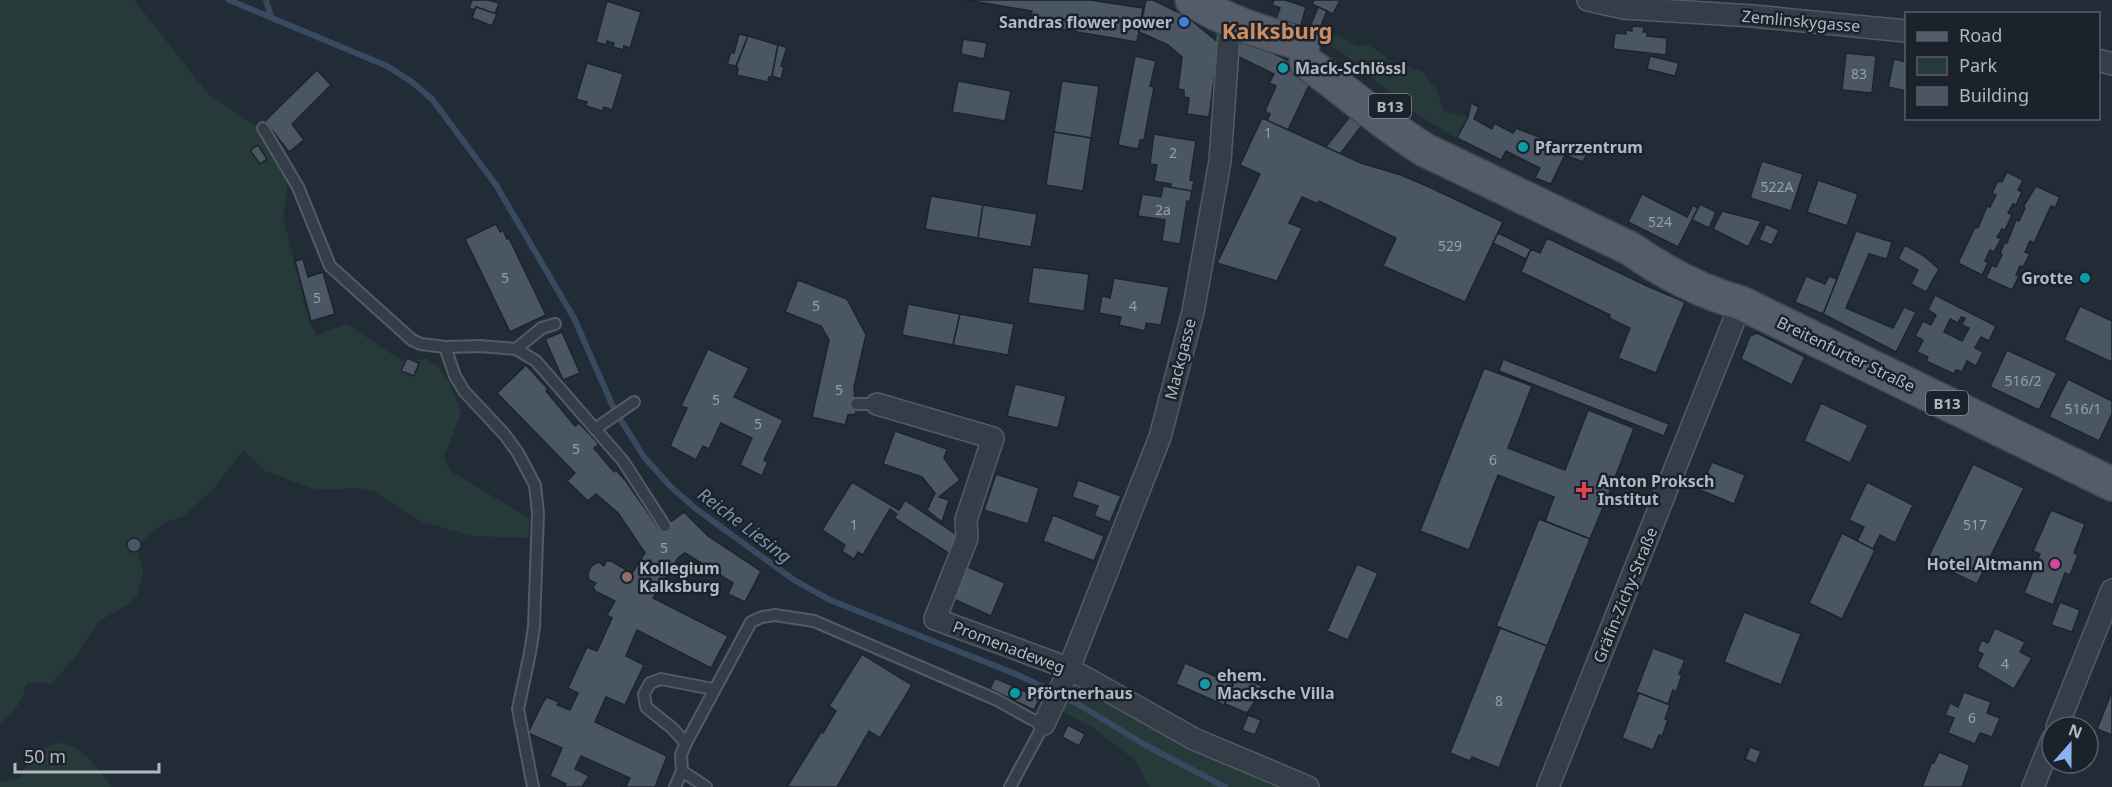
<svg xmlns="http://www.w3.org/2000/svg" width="2112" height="787" font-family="'Noto Sans',sans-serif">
	<rect width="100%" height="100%" fill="#222c37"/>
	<!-- green -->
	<g fill="#273a3a">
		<path d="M0,0H134L208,94L257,127L288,181L283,217L309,322L317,335L347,324L402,361L425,359L438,366L449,382L461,412L444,457L450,471L530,519L528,538L474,536L422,522L374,491L360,488L317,490L265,471L243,450L213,489L184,516L162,524L143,540L138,554L143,572L137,596L127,605L99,621L76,656L51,684L29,682C24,687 25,689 23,695C19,707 9,716 0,723Z"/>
		<path d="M1319,30L1328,36H1340L1357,46L1369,44L1390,61L1423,72L1437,91L1444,112L1468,117L1457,138L1419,116L1341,52L1316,39Z"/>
		<path d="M1074,686L1191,748L1287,787H1149L1135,760L1092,727L1061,711Z"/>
		<path d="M60,743C84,746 98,770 112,787H0V783L20,778C31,756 34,748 60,743Z"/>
	</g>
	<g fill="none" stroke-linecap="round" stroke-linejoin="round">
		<!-- stream -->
		<g stroke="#384a60" stroke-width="6">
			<path d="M229,0L387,66L412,82L432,99L496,185L574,318L614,409L644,457L671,487L695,508L794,580L830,600L1018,675L1078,704L1145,745L1225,787"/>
			<path d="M266,0L271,17"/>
		</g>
	</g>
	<!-- building -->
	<g fill="#4a5663" stroke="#1d242e" stroke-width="1.5" fill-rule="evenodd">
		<path d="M472,0H488L499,3L495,14L476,7L475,10L469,8Z"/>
		<path d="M966,0H1090L1143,8L1137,42L1029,24L1032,11Z"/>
		<path d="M1146,0H1153L1186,16L1219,43L1209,117L1187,114L1189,98L1184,97V90L1178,89L1182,57L1168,45L1139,32Z"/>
		<path d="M1274,0H1285L1306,7L1299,32L1276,19L1280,8L1272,5Z"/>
		<path d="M1314,0H1340L1333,14L1312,4Z"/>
		<path d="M607,1L641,12L630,48L624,46L623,50L613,47L614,43L607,41L606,45L596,42Z"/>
		<path d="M476,7L497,14L492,26L472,18Z"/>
		<path d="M1318,7L1327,11L1302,71L1312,79L1288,130L1267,121L1270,114L1265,111L1276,86L1269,83L1274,74L1235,55L1242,38L1295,64Z"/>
		<path d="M1632,26L1644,27L1643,32H1647V36L1667,38L1666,55L1613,49L1615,33L1626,34V30L1632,31Z"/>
		<path d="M739,34L748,36L736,66L727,64L731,52L734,53Z"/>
		<path d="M748,36L778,45L772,77H769L768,82L737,75L738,68L736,67Z"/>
		<path d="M963,39L987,43L984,59L961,54Z"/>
		<path d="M778,45L787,47L781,66L784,67L781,79L772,76Z"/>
		<path d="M1846,53L1876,56L1872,93L1842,90Z"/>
		<path d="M1135,56L1156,61L1150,86L1154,87L1144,140H1140L1138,149L1118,145Z"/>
		<path d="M1650,56L1679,63L1675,76L1647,69Z"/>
		<path d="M1894,59L1906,62V91L1888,87Z"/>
		<path d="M587,63L623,74L612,110L604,107L602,111L586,106L587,102L576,99Z"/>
		<path d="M317,70L331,85L292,124L304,140L289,152L265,121Z"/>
		<path d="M958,81L1011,91L1005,121L952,112Z"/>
		<path d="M1062,81L1099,86L1091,138L1054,132Z"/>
		<path d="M1471,103L1479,107L1474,119L1492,129L1494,123L1513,133L1516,128L1552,142L1553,140L1587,153L1583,162L1565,155L1551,184L1535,178L1540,168L1506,151L1501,160L1457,138L1468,117Z"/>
		<path d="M1351,115L1363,124L1340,154L1325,148Z"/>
		<path d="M1262,118L1361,163L1401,175L1427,186L1503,222L1465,302L1383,266L1396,238L1319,201L1318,204L1302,197L1289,223L1302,228L1277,281L1217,263L1260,174L1240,165Z"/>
		<path d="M1054,132L1091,138L1083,191L1046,185Z"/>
		<path d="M1154,134L1196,141L1190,180L1194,181L1192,191L1170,188L1171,184L1154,181L1157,165L1150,164Z"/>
		<path d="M258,145L267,159L260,164L250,150Z"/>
		<path d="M1762,161L1803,174L1791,211L1750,198Z"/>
		<path d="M2007,172L2023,180L2018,190L2022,192L2016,205L2013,204L2008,213L2012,215L2005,230L2002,229L1997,237L2001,239L1994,252L1990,250L1985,261L1988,263L1982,275L1958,263L1975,227L1978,228L1987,206L1990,207L1996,195L1992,193L1998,181L2002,182Z"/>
		<path d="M1818,180L1858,194L1847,226L1807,212Z"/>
		<path d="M1163,186L1192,191L1190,202L1187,201L1180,244L1162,241L1165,220L1138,216L1142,194L1161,197Z"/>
		<path d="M2036,186L2060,197L2055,208L2051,206L2034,243L2030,241L2025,252L2030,254L2023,267L2020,266L2016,275L2019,276L2012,290L1986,278L1992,265L1996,267L2002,255L2000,253L2005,242L2007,243L2016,220L2019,221L2025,208L2023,207Z"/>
		<path d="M1642,194L1687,217L1693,205L1698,208L1678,247L1628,222Z"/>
		<path d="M931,196L983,205L978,238L925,229Z"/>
		<path d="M1700,204L1716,212L1709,228L1692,220Z"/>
		<path d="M983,205L1037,214L1031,247L978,238Z"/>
		<path d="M1722,211L1761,221L1748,247L1713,229Z"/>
		<path d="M496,224L500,232L503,230L507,239L509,238L546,315L510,332L465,239Z"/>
		<path d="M1766,224L1779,230L1772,245L1759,240Z"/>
		<path d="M1856,231L1892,242L1887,259L1869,254L1846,308L1893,328L1904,307L1916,312L1896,352L1823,314Z"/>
		<path d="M1498,233L1531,249L1526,259L1493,243Z"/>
		<path d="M1547,238L1647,286L1685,302L1656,373L1618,358L1630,328L1609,318L1610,315L1521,272L1531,249L1540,253Z"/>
		<path d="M1905,245L1924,256L1939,269L1926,292L1911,284L1918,270L1898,259Z"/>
		<path d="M303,259L308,277L323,272L335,314L311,321L295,261Z"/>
		<path d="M1033,267L1089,274L1084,311L1028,303Z"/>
		<path d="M1806,276L1825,284L1829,276L1837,279L1823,314L1795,302Z"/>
		<path d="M1114,278L1169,287L1161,325L1146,323L1145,331L1119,325L1121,317L1099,313L1102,296L1110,298Z"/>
		<path d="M798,280L847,299L866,335L854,387L856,414L848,415L845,425L812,417L829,340L821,326L785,312Z"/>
		<path d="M1935,295L1996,326L1989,341L1981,337L1975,348L1983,352L1976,366L1967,361L1962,372L1956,370L1954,374L1926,361L1928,357L1917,352L1923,340L1915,336L1923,321L1931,325L1936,315L1928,310ZM1961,317L1965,318L1962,325L1969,328L1962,341L1944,332L1950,319L1958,323Z"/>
		<path d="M908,304L960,314L953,345L902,335Z"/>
		<path d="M2080,306L2112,321V362L2064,340Z"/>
		<path d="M960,314L1014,324L1008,355L953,345Z"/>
		<path d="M562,332L580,373L563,380L545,339Z"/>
		<path d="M1757,333L1805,357L1792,385L1741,359L1750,336Z"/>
		<path d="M708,349L749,368L734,397L783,420L764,460L768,462L762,476L740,465L752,438L721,423L709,449L703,446L696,460L670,446L687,408L681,406Z"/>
		<path d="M2007,350L2057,373L2039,410L1990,387Z"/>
		<path d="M407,358L419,363L414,376L401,371Z"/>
		<path d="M1503,359L1669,424L1664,436L1499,371Z"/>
		<path d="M526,365L548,389L546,391L575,426L579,423L599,444L594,448L614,472L616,470L626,481L660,530L684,512L708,536L761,571L745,602L728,594L733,583L685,553L678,558L653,598L728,636L711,668L637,630L626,656L644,665L625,705L606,697L595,722L667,756L655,787H621L622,785L626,786L630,778L581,756L575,769L589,776L582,787H564L566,784L550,776L562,748L528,733L543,702L547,697L559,702L557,705L570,710L578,693L568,688L587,647L597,651L612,618L607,615L615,601L595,591L593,587L596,583L589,580L588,574L591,566L598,562L604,566L606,561H611L632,573L645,553L618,513L596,494L588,501L567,481L575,473L497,393Z"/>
		<path d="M1484,368L1532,386L1508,448L1565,470L1588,410L1634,428L1609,493L1619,497L1614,509L1604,505L1590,539L1545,521L1554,497L1498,475L1469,550L1420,531Z"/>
		<path d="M2068,379L2112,401V414L2099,441L2049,417Z"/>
		<path d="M1015,384L1066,396L1058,428L1007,416Z"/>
		<path d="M1821,403L1868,425L1850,463L1804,441Z"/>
		<path d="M895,431L947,449L944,458L960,480L939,497L949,500L942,522L927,510L935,493L922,477L883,464Z"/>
		<path d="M1712,462L1745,475L1734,504L1700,490Z"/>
		<path d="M1973,464L2024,488L1977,584L1927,560Z"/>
		<path d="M996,474L1039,488L1028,524L984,510Z"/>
		<path d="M1078,480L1121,496L1110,522L1094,516L1098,506L1072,497Z"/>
		<path d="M852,482L899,510L905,500L960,537L953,556L894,518L897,514L890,509L863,555L858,552L854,559L842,551L845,545L822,530Z"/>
		<path d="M1867,482L1913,505L1895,543L1880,535L1873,549L1857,541L1864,527L1849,520Z"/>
		<path d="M2051,510L2085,524L2074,553L2078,555L2070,575L2065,573L2053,605L2024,593L2040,554L2033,551Z"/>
		<path d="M1053,515L1104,536L1094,561L1043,541Z"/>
		<path d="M1539,519L1590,539L1547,646L1496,626Z"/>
		<path d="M1842,533L1875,550L1842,619L1809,603Z"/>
		<circle cx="134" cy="545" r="7"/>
		<path d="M961,564L1005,583L991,616L947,596Z"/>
		<path d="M1357,564L1378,573L1348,640L1327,631Z"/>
		<path d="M2060,602L2080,610L2072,632L2051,625Z"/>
		<path d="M1744,612L1801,634L1781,685L1724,662Z"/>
		<path d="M1500,628L1547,646L1499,768L1472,757L1470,761L1450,753Z"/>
		<path d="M1995,628L2025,642L2020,652L2032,658L2014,689L1977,667L1983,654L1977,651L1982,640L1988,643Z"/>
		<path d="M1653,648L1685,660L1679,674L1682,675L1676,692L1673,690L1668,704L1636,692Z"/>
		<path d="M862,654L912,685L880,738L869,731L837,787H787L821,732L823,733L836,711L829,706Z"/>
		<path d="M1185,663L1233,684L1224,705L1176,684Z"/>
		<path d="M1237,675L1262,686L1257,698L1247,713L1225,704Z"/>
		<path d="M995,678L1040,698L1034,710L990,689Z"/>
		<path d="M2112,691V735L2097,729Z"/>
		<path d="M1964,692L1991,702L1987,713L2000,718L1992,737L1980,733L1975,744L1948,733L1954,718L1945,715L1950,703L1958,707Z"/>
		<path d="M1639,693L1670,705L1665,719L1668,720L1662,736L1659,735L1653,750L1622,738Z"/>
		<path d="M1248,715L1261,720L1255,735L1242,730Z"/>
		<path d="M1068,725L1085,734L1079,746L1062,737Z"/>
		<path d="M1750,747L1761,751L1756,764L1745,759Z"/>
		<path d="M1939,752L1970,765L1962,787H1922L1932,762L1934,763Z"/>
	</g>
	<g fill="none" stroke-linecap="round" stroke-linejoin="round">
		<defs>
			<g id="service">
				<path d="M263,128L298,187L330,266L412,340L421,344L445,347L455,376L464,391L505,435L518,453L535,485L538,513L534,627L530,653L518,709L533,787"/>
				<path d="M445,347L480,346L516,349L536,361L623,461L665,526"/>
				<path d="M516,349L542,328L555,324"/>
				<path d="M856,404H877"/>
				<path d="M595,429L634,402"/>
				<path d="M686,743L672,728L646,707L644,694L650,683L661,679L713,689"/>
				<path d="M675,787L682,771"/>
				<path d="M706,787L682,771L681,755L686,743L751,622L762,617L775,615L814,621L997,700L1031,719L1044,724L1010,787"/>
			</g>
			<g id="minor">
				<path d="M1588,0L1624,8L1753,16L1906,31"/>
				<path d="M2098,60L2112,64"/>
				<path d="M877,404L993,438L966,520L967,538L935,619L1068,668L1194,739L1308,787"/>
				<path d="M1044,724L1064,681L1160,437L1193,312L1220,161L1230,20"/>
				<path d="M2057,727L2112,590"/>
				<path d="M1548,787L1741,303"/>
				<path d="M2033,787L2052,740"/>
			</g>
			<g id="primary">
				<path d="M1192,0C1226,22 1264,33 1303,44"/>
				<path d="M1306,62C1346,91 1383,124 1425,150L1631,249C1665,273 1701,292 1741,303L2112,484"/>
			</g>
		</defs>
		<!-- service casing -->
		<use href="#service" stroke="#535b65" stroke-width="14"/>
		<!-- minor casing -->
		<use href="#minor" stroke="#535b65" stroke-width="24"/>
		<!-- primary casing -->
		<use href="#primary" stroke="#3f4651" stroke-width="36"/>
		<!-- service -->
		<use href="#service" stroke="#353d48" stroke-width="10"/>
		<!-- minor -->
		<use href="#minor" stroke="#353d48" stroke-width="21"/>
		<!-- primary -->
		<use href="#primary" stroke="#535c68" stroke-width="33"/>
	</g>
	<!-- markers -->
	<circle fill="#3f7fe0" stroke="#1b222c" stroke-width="2" cx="1184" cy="22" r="6"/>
	<g fill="#0f9aa8" stroke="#1b222c" stroke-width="2">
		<circle cx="1283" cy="68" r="6"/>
		<circle cx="1523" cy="147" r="6"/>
		<circle cx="2085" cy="278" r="6"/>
		<circle cx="1205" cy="684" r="6"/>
		<circle cx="1015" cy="693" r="6"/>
	</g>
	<path fill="#e0444e" stroke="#1b222c" stroke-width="2" d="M1581 481h6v6h6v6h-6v6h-6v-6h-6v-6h6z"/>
	<circle fill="#d1479c" stroke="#1b222c" stroke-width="2" cx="2055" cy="564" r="6"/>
	<circle fill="#8d6e63" stroke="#1b222c" stroke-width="2" cx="627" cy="577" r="6"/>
	<g text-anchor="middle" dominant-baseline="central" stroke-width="5" stroke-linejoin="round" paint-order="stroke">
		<!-- number labels -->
		<g font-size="14" fill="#96a0ac">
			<text x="1859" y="73">83</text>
			<text x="1268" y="132">1</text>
			<text x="1173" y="152">2</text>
			<text x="1777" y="186">522A</text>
			<text x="1163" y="209">2a</text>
			<text x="1660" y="221">524</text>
			<text x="1450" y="245">529</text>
			<text x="505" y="277">5</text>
			<text x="317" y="297">5</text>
			<text x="816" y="305">5</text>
			<text x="1133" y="305">4</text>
			<text x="2023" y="380">516/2</text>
			<text x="839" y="389">5</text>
			<text x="716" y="399">5</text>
			<text x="2083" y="408">516/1</text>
			<text x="758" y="423">5</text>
			<text x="576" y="448">5</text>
			<text x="1493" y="459">6</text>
			<text x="854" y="524">1</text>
			<text x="1975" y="524">517</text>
			<text x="664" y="547">5</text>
			<text x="2005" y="663">4</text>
			<text x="1499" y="700">8</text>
			<text x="1972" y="717">6</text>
		</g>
		<!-- shield labels -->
		<g fill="#1b222c" stroke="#838b96" stroke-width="1.5">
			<rect x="1369" y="94" width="42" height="24" rx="4.5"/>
			<rect x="1926" y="391" width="42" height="24" rx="4.5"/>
		</g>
		<g font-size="15" font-weight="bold" fill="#b0b8c4">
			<text x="1390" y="106">B13</text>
			<text x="1947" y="403">B13</text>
		</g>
		<!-- street labels -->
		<g font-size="16" fill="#b0b8c4" stroke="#1b222c">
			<text transform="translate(1801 21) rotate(5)">Zemlinskygasse</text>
			<text transform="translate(1846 354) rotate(26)">Breitenfurter Straße</text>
			<text transform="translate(1180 359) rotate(-76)">Mackgasse</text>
			<text transform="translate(1625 595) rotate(-68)">Gräfin-Zichy-Straße</text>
			<text transform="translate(1009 647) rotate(21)">Promenadeweg</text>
		</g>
		<!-- poi labels -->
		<g font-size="16" font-weight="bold" fill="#b0b8c4" stroke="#1b222c" text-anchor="start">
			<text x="1172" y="22" text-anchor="end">Sandras flower power</text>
			<text x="1295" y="68">Mack-Schlössl</text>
			<text x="1535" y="147">Pfarrzentrum</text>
			<text x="2073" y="278" text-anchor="end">Grotte</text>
			<text x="1598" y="481">Anton Proksch<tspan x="1598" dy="18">Institut</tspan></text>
			<text x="2043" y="564" text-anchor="end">Hotel Altmann</text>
			<text x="639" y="568">Kollegium<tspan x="639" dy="18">Kalksburg</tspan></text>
			<text x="1217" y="675">ehem.<tspan x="1217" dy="18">Macksche Villa</tspan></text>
			<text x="1027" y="693">Pförtnerhaus</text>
		</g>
		<!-- water labels -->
		<g font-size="18" font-style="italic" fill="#7a90aa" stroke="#1b222c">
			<text transform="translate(745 525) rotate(37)">Reiche Liesing</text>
		</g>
		<!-- district labels -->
		<g font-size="22" font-weight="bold" fill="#cd8d62" stroke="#1b222c">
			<text x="1277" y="30">Kalksburg</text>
		</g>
	</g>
	<!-- legend -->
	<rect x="1905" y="12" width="195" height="108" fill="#1b222c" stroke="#575e69" stroke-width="1.5"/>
	<rect x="1917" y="32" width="30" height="9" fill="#535c68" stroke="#575e69" stroke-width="1.5"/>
	<text x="1959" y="42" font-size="18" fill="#b0b8c4">Road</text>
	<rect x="1917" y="57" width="30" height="18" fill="#273a3a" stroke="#575e69" stroke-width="1.5"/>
	<text x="1959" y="72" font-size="18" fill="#b0b8c4">Park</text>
	<rect x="1917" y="87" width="30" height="18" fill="#4a5663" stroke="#575e69" stroke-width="1.5"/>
	<text x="1959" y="102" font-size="18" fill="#b0b8c4">Building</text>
	<!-- north arrow -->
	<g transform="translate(2070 745) rotate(21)"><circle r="28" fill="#1b222c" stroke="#575e69" stroke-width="1.5"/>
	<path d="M0-4.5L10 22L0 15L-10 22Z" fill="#88b4f1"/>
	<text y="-9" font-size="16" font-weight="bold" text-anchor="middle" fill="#b0b8c4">N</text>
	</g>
	<!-- scale -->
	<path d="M15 763v9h144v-9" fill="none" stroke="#b0b8c4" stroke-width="3"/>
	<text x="24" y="763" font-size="18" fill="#b0b8c4" stroke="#1b222c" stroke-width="4.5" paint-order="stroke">50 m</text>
</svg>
